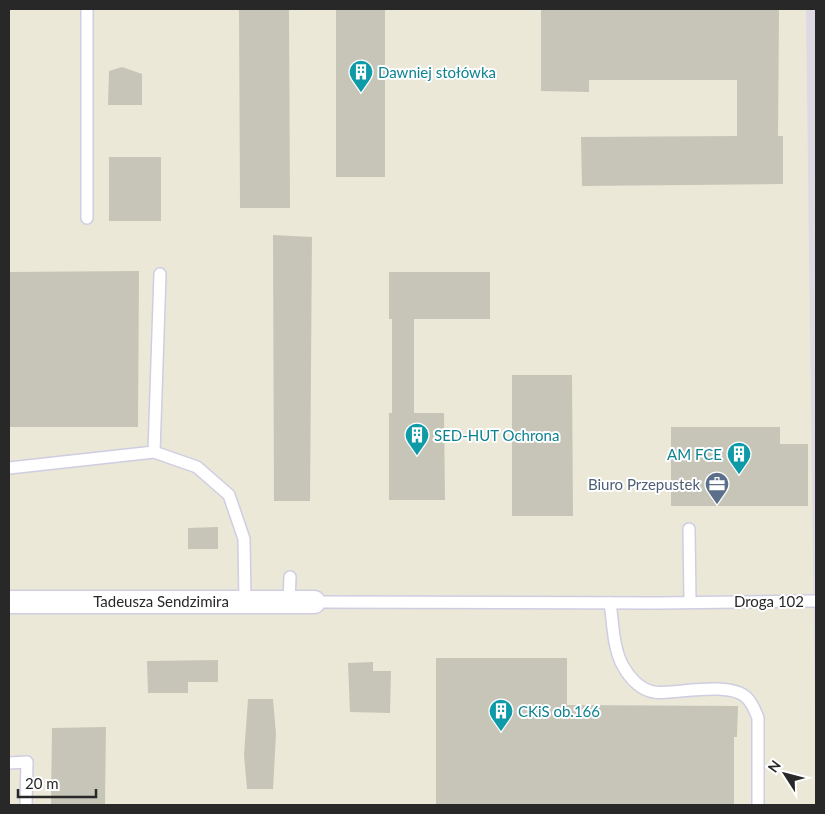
<svg xmlns="http://www.w3.org/2000/svg" width="825" height="814" font-family="Lato,sans-serif">
	<rect width="100%" height="100%" fill="#ebe8d8"/>
	<!-- industrial -->
	<path fill="#dfd9e3" d="M806,9H816V805Z"/>
	<!-- building -->
	<g fill="#c6c5b8">
		<path d="M239,9H289L290,208H240Z"/>
		<rect x="336" y="9" width="49" height="168"/>
		<path d="M541,9H779L778,136H783V184L582,186L581,137L737,136V80H589V92L541,91Z"/>
		<path d="M122,67L142,74V105H108L109,71Z"/>
		<rect x="109" y="157" width="52" height="64"/>
		<path d="M273,235L312,237L310,501H274Z"/>
		<path d="M139,271L138,427H9V272Z"/>
		<path d="M389,272H490V319H414V413H444L445,500H389V413H392V319H389Z"/>
		<path d="M512,375H572L573,516H512Z"/>
		<path d="M671,427H780V444H808V506H671Z"/>
		<path d="M218,527V549H188V528Z"/>
		<path d="M436,658H567V705L738,706L737,737H734V805H436Z"/>
		<path d="M218,660V682H188V693H148L147,661Z"/>
		<path d="M373,662V671H391L390,713L350,712L348,663Z"/>
		<path d="M248,699H273L276,734L273,789H247L244,755Z"/>
		<path d="M106,727L105,805H51L52,728Z"/>
	</g>
	<g fill="none" stroke-linecap="round" stroke-linejoin="round">
		<defs>
			<g id="service">
				<path d="M87,9V218"/>
				<path d="M154,452L160,274"/>
				<path d="M9,468L154,452L197,467L229,495L244,539L245,602"/>
				<path d="M689,529L690,601"/>
				<path d="M289,601L290,577"/>
				<path d="M314,602L657,603L816,601"/>
				<path d="M610,603C613,622 613,649 623,666C629,677 640,690 654,692C659,693 665,692 669,692C689,691 732,683 747,698C753,704 755,711 758,718V805"/>
				<path d="M9,763L27,762L26,805"/>
			</g>
			<path id="minor" d="M9,602H314"/>
		</defs>
		<!-- service casing -->
		<use href="#service" stroke="#cfcde2" stroke-width="14"/>
		<!-- minor casing -->
		<use href="#minor" stroke="#cfcde2" stroke-width="25"/>
		<!-- service -->
		<use href="#service" stroke="#fff" stroke-width="11"/>
		<!-- minor -->
		<use href="#minor" stroke="#fff" stroke-width="22"/>
	</g>
	<!-- icons -->
	<defs>
		<symbol id="building-pin" viewBox="-11 -11 22 30"><path d="M0 17L-7.5 6A9.5 9.5 0 1 1 7.5 6Z" fill="#0f9aa8" stroke="#fff"/><path d="M-4-6H4V6H1V3H-1V6H-4ZM-2.5-4.3h1.7v1.8h-1.7ZM.8-4.3h1.7v1.8H.8ZM-2.5-1h1.7V.8h-1.7ZM.8-1h1.7V.8H.8Z" fill="#fff"/></symbol>
		<symbol id="office-pin" viewBox="-11 -11 22 30"><path d="M0 17L-7.5 6A9.5 9.5 0 1 1 7.5 6Z" fill="#5c6f8a" stroke="#fff"/><path d="M-6-3h4V-5.5h4V-3h4V5H-6ZM-1-4.5V-3h2v-1.5ZM-6 0V1H6V0Z" fill="#fff"/></symbol>
	</defs>
	<g fill-rule="evenodd">
		<use href="#building-pin" x="347" y="58" width="28" height="38"/>
		<use href="#building-pin" x="403" y="421" width="28" height="38"/>
		<use href="#building-pin" x="725" y="440" width="28" height="38"/>
		<use href="#office-pin" x="703" y="470" width="28" height="38"/>
		<use href="#building-pin" x="487" y="697" width="28" height="38"/>
	</g>
	<g text-anchor="middle" dominant-baseline="central" stroke-width="4" stroke-linejoin="round" paint-order="stroke">
		<!-- culture labels -->
		<g font-size="15" fill="#0d838f" stroke="#fff" text-anchor="start">
			<text x="378" y="72">Dawniej stołówka</text>
			<text x="434" y="435">SED-HUT Ochrona</text>
			<text x="722" y="454" text-anchor="end">AM FCE</text>
			<text x="518" y="711">CKiS ob.166</text>
		</g>
		<!-- service labels -->
		<g font-size="15" fill="#4e5e75" stroke="#fff" text-anchor="end">
			<text x="700" y="484">Biuro Przepustek</text>
		</g>
		<!-- street labels -->
		<g font-size="15" fill="#282828" stroke="#fff">
			<text x="161" y="601">Tadeusza Sendzimira</text>
			<text x="769" y="601">Droga 102</text>
		</g>
	</g>
	<!-- border -->
	<rect width="825" height="814" fill="none" stroke="#282828" stroke-width="20"/>
	<!-- north arrow -->
	<g transform="translate(785 774) rotate(306)" stroke="#ffffff" stroke-width="4" paint-order="stroke">
	<path d="M0-4L9 19L0 12L-9 19Z" fill="#282828"/>
	<text y="-8" font-size="14" font-weight="bold" text-anchor="middle" fill="#282828">N</text>
	</g>
	<!-- scale -->
	<path d="M18 789v8h78v-8" fill="none" stroke="#282828" stroke-width="2.5"/>
	<text x="25" y="789" font-size="15" fill="#282828" stroke="#ffffff" stroke-width="4" paint-order="stroke">20 m</text>
</svg>
